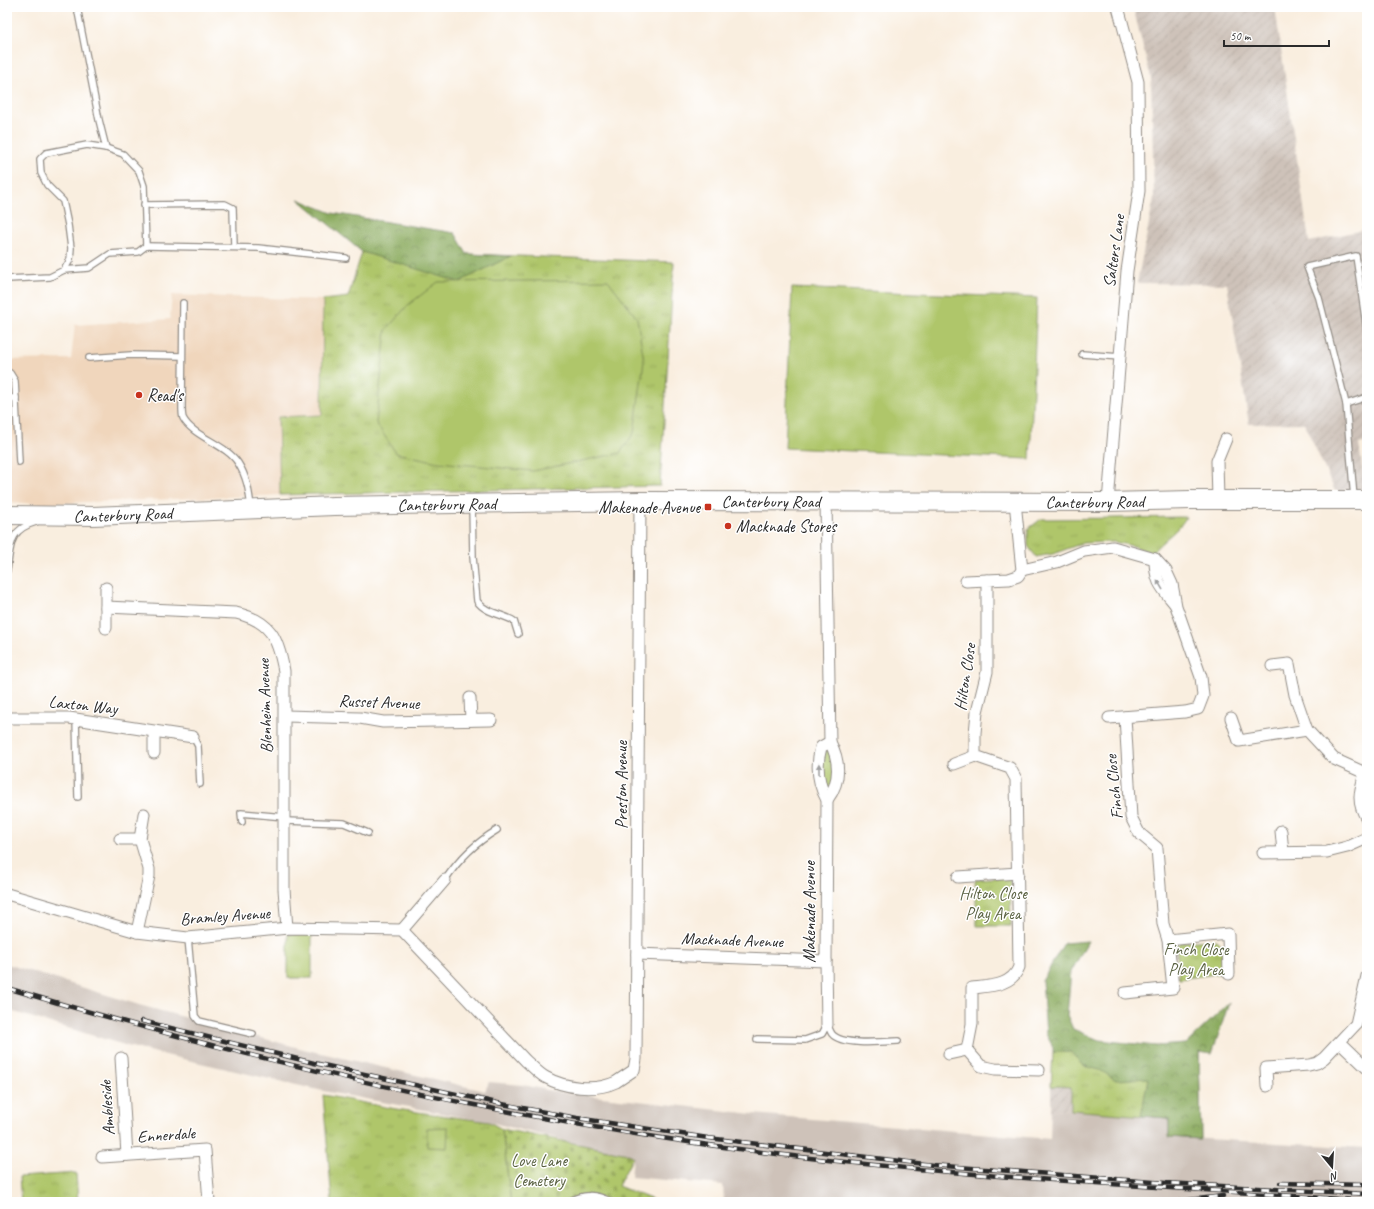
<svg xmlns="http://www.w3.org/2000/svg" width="1374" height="1209" font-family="Caveat,sans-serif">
	<defs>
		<pattern id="industrial-furrows" width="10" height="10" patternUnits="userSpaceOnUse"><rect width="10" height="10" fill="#cec2b9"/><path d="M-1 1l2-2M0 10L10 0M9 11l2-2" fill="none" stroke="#b1a79f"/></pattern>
		<pattern id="grass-tufts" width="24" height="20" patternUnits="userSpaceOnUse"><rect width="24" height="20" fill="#afc66a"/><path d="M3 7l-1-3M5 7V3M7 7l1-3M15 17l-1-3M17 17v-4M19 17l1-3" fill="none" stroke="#97aa5c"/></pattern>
		<pattern id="forest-crowns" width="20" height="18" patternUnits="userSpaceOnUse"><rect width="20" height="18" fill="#8bab5e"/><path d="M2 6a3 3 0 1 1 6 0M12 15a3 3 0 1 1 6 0" fill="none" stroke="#728b4e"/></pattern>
		<pattern id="cemetery-stones" width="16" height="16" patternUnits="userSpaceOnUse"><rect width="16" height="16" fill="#afc66a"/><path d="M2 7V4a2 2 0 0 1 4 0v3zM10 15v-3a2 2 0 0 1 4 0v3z" fill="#97aa5c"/></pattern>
	</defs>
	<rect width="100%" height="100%" fill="#fff"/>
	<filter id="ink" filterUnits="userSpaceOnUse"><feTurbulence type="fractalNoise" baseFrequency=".025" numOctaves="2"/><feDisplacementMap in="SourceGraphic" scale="8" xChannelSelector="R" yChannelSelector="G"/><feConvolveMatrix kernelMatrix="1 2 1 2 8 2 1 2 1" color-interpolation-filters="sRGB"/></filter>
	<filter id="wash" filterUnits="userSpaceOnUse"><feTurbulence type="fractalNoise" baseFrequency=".012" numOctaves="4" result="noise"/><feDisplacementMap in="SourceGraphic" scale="16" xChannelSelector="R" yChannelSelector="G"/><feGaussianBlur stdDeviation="0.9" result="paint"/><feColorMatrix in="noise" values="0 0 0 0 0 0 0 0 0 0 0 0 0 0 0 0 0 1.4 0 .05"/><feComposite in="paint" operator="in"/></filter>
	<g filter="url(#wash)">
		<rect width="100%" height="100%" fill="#f9eedf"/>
		<!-- built -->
		<path fill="#f0d6bc" d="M172,295L323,300L322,415L278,418L280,495L38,504L7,502V360L71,359L75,325L170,319Z"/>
		<!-- industrial -->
		<g fill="url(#industrial-furrows)">
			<path d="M1133,7H1275L1309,242L1367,229V442L1359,444L1365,489L1335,491L1304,423L1249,424L1227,284L1137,283L1154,198L1151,78Z"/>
			<path d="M1051,1086L1071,1087V1110L1051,1109Z"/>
		</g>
		<!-- railway -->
		<path fill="#cec2b9" d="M7,964L139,1005L299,1048L485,1091L489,1082L523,1085L558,1092L753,1114L1050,1139L1051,1109L1071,1110L1169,1118L1170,1137L1367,1148V1202H724L723,1185L631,1177L633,1157L489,1122L323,1091L131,1047L7,1010Z"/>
		<!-- grass -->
		<g fill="url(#grass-tufts)" stroke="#6d784a">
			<path d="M362,252L467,254L674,262L660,486L280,495L278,417L322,415L323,300L348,297Z"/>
			<path d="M1186,517C1181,529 1161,541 1152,553L1133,546L1114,542L1083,543L1053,554L1036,557L1028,546V529L1041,519Z"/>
			<path d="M1010,877L1011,926H977L975,879Z"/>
			<path d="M1217,940L1222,945L1223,973L1179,979L1176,942Z"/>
			<path d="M1053,1052H1199L1201,1139L1169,1137V1118L1071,1110V1087L1051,1086Z"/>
			<path d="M323,1095L396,1109L489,1122L502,1129L511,1202H332Z"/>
			<path d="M76,1173L78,1202H21L19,1177Z"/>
		</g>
		<!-- forest -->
		<g fill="url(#forest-crowns)" stroke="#5b6b44">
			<path d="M298,199L332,213L455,233L467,254L511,256L459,282L362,252Z"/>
			<path d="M1088,941L1071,972L1067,1015L1073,1029L1099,1040L1156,1046L1186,1044L1229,1003L1212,1054L1199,1052L1201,1139L1169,1137V1118L1141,1116L1148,1078L1116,1080L1100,1070L1083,1066L1071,1052H1053V1047L1046,1034L1042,981L1064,943Z"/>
		</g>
		<!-- cemetery -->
		<path fill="url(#cemetery-stones)" stroke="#6d784a" d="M502,1129L628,1154L633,1157L618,1186L658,1202H511Z"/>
		<!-- garden -->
		<g fill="#afc66a" stroke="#6d784a">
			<path d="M608,280L637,318L644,361L634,433L620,453L533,471L438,462L396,453L376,423L386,330L408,305L438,282Z"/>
			<path d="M792,288L1037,298L1030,459L785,448Z"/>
			<path d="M830,742L838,764L827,800L818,768Z"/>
			<rect x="288" y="934" width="24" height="44"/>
			<path d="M448,1127L447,1148L427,1147V1128Z"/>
		</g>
	</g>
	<g filter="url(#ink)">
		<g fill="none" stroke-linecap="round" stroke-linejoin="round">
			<defs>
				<g id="lane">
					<path d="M77,7L99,120L106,148"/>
					<path d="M144,205L225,204L233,208L234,247"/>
					<path d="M146,246L258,248L346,258"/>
					<path d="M7,279L50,277L64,270L89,268L110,254L138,252L146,246L144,186L139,171L123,154L106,148L87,145L46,153L40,159L41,173L47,185L63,201L68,225L71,248L70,260L64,270"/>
					<path d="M183,303L182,406C182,410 182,415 183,418C193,437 226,444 238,463C247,477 249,491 251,507"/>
					<path d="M1082,354L1120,357"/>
					<path d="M89,358L131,355L182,356"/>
					<path d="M7,373H10L15,381L19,462"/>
					<path d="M7,398H16"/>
					<path d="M1346,404L1367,397"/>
					<path d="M1354,498L1346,404L1319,298L1307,267L1356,256L1367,331"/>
					<path d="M472,506L473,557L477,601C485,613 503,614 514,621L518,634"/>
					<path d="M7,570C11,546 8,530 36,522"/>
					<path d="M76,719L78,797"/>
					<path d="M193,737L198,746L200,784"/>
					<path d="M285,821L344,823L368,833"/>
					<path d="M242,822L241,813L284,817"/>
					<path d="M445,880C459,859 475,843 497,830"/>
					<path d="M188,938L195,1016L199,1021L253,1034"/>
					<path d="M827,1025C829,1027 830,1031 832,1034C842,1046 882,1042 898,1041"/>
					<path d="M757,1039L805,1040L822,1034L827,1025"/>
					<path d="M568,1202C583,1194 595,1193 611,1202"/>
				</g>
				<g id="street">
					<path d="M1218,500L1217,461L1226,439"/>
					<path d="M826,501L830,742C840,761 841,781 827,800"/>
					<path d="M1015,502L1022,570L1018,576L1009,579L987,580V672L977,712L975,733V756L1010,768L1016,779L1019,967C1012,986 990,986 972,988V1024L967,1050L981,1066L995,1069L1039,1070"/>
					<path d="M1108,502L1127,271L1139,191L1138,82L1118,7"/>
					<path d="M1155,559C1155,582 1161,587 1175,604"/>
					<path d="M1022,570L1057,562L1084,551L1113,547L1155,559L1166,571L1172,584L1176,606L1201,677L1203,696L1198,709L1185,712L1109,718"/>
					<path d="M966,581L987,580"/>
					<path d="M106,588V628"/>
					<path d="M106,607L236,613C271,621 278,638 284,671V889L287,928"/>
					<path d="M1272,666L1289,664L1295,695L1307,730L1334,759L1365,773"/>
					<path d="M470,698L471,720"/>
					<path d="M285,716L360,718L383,722L491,720"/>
					<path d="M7,718H69L193,737"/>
					<path d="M1231,718L1239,741L1307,730"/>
					<path d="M154,732V753"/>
					<path d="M954,764L975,756"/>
					<path d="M1367,771L1365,773C1360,791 1356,802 1367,819"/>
					<path d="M1281,831L1283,852"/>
					<path d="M120,839H140"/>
					<path d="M1263,853L1327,852L1347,847L1367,838"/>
					<path d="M958,877L1018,873"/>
					<path d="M7,894L137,932L188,938L288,928L402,930L526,1061C532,1066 538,1073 545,1077C564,1088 595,1092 616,1082C622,1078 628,1074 634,1070L636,1059L640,501"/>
					<path d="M402,930L445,880"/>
					<path d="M137,932L149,876V869L140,839L144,814"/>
					<path d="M1168,940L1228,934L1229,974"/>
					<path d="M637,954L826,961"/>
					<path d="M1125,993L1173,988L1168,940L1163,924L1157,848L1139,833L1131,817L1125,717"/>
					<path d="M827,1025L826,961L827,800C818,784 816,765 821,747L830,742"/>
					<path d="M1340,1042L1367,1068"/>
					<path d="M949,1054L967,1050"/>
					<path d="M121,1058L127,1155"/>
					<path d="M1267,1086L1266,1068L1309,1065L1317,1063L1324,1058L1356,1024L1367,976"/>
					<path d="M102,1157L205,1150L209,1202"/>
				</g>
				<g id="primary">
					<path id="s1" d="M7,515L93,516L334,506L640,501L1108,502L1190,500H1367"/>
				</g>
			</defs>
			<!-- lane casing -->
			<use href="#lane" stroke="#928c85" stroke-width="8"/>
			<!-- street casing -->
			<use href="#street" stroke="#928c85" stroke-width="13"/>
			<!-- primary casing -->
			<use href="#primary" stroke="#928c85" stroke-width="20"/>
			<!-- lane -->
			<use href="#lane" stroke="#fff" stroke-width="5.5"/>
			<!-- street -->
			<use href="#street" stroke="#fff" stroke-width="11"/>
			<!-- primary -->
			<use href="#primary" stroke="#fff" stroke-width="18"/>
			<defs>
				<g id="rail">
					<path d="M7,988C264,1065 526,1124 793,1156C984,1179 1175,1187 1367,1201"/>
					<path d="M142,1021L314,1063L502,1104L577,1118L708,1138L933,1165L1166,1183L1367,1194"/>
					<path d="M1280,1183L1367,1185"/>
					<path d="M1172,1202L1223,1196"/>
					<path d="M1248,1202L1275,1200"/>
				</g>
			</defs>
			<!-- rail casing -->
			<use href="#rail" stroke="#2b2b2b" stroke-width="4.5"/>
			<!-- rail -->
			<use href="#rail" stroke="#fff" stroke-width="3" stroke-dasharray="9" stroke-linecap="butt"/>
		</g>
		<!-- one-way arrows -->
		<defs><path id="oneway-solid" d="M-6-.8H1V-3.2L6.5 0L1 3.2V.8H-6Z"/></defs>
		<g fill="#a0a0a0">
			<use href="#oneway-solid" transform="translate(1160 585) rotate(-120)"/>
			<use href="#oneway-solid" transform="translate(819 769) rotate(-91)"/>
		</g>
	</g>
	<!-- markers -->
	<g fill="#c8321e" stroke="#fff" stroke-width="1.5">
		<circle cx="139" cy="395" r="4"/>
		<rect x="704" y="503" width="8" height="8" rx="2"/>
		<circle cx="728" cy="526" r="4"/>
	</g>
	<g text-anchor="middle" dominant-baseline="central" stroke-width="3" stroke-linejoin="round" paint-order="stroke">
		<!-- street labels -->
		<g font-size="17" fill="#2b2b2b" stroke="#fff">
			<text transform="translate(1114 251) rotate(-82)">Salters Lane</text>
			<text stroke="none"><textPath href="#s1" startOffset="764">Canterbury Road</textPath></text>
			<text stroke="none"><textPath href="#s1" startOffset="1088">Canterbury Road</textPath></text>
			<text stroke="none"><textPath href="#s1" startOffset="440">Canterbury Road</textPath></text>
			<text stroke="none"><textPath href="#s1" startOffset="116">Canterbury Road</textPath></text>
			<text transform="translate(965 677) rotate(-81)">Hilton Close</text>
			<text transform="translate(379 702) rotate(2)">Russet Avenue</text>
			<text transform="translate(83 705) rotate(6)">Laxton Way</text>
			<text transform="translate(265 706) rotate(-92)">Blenheim Avenue</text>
			<text transform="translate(621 785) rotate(-90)">Preston Avenue</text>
			<text transform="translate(1114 787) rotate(-96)">Finch Close</text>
			<text transform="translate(809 912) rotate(-90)">Makenade Avenue</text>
			<text transform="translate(225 916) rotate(-4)">Bramley Avenue</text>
			<text transform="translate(732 940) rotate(2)">Macknade Avenue</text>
			<text transform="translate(107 1108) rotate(-94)">Ambleside</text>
			<text transform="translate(166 1135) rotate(-4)">Ennerdale</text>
		</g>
		<!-- poi labels -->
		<g font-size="17" fill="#2b2b2b" stroke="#fff" text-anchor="start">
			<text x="147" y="395">Read's</text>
			<text x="700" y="507" text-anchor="end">Makenade Avenue</text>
			<text x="736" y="526">Macknade Stores</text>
		</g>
		<!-- park labels -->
		<g font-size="17" fill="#596141" stroke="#fff">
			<text x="993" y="893">Hilton Close<tspan x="993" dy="20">Play Area</tspan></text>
			<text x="1196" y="949">Finch Close<tspan x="1196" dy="20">Play Area</tspan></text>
			<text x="539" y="1160">Love Lane<tspan x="539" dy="20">Cemetery</tspan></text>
		</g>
	</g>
	<!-- margin -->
	<rect width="1374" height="1209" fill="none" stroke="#fff" stroke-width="24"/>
	<!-- north arrow -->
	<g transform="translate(1332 1167) rotate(162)" stroke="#ffffff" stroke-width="3" paint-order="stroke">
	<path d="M0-3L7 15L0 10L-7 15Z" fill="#2b2b2b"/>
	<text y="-6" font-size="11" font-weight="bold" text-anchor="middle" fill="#2b2b2b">N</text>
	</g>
	<!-- scale -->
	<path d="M1224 40v6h105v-6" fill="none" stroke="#2b2b2b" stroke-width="2"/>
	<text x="1230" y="40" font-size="12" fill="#2b2b2b" stroke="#ffffff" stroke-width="3" paint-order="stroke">50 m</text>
</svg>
